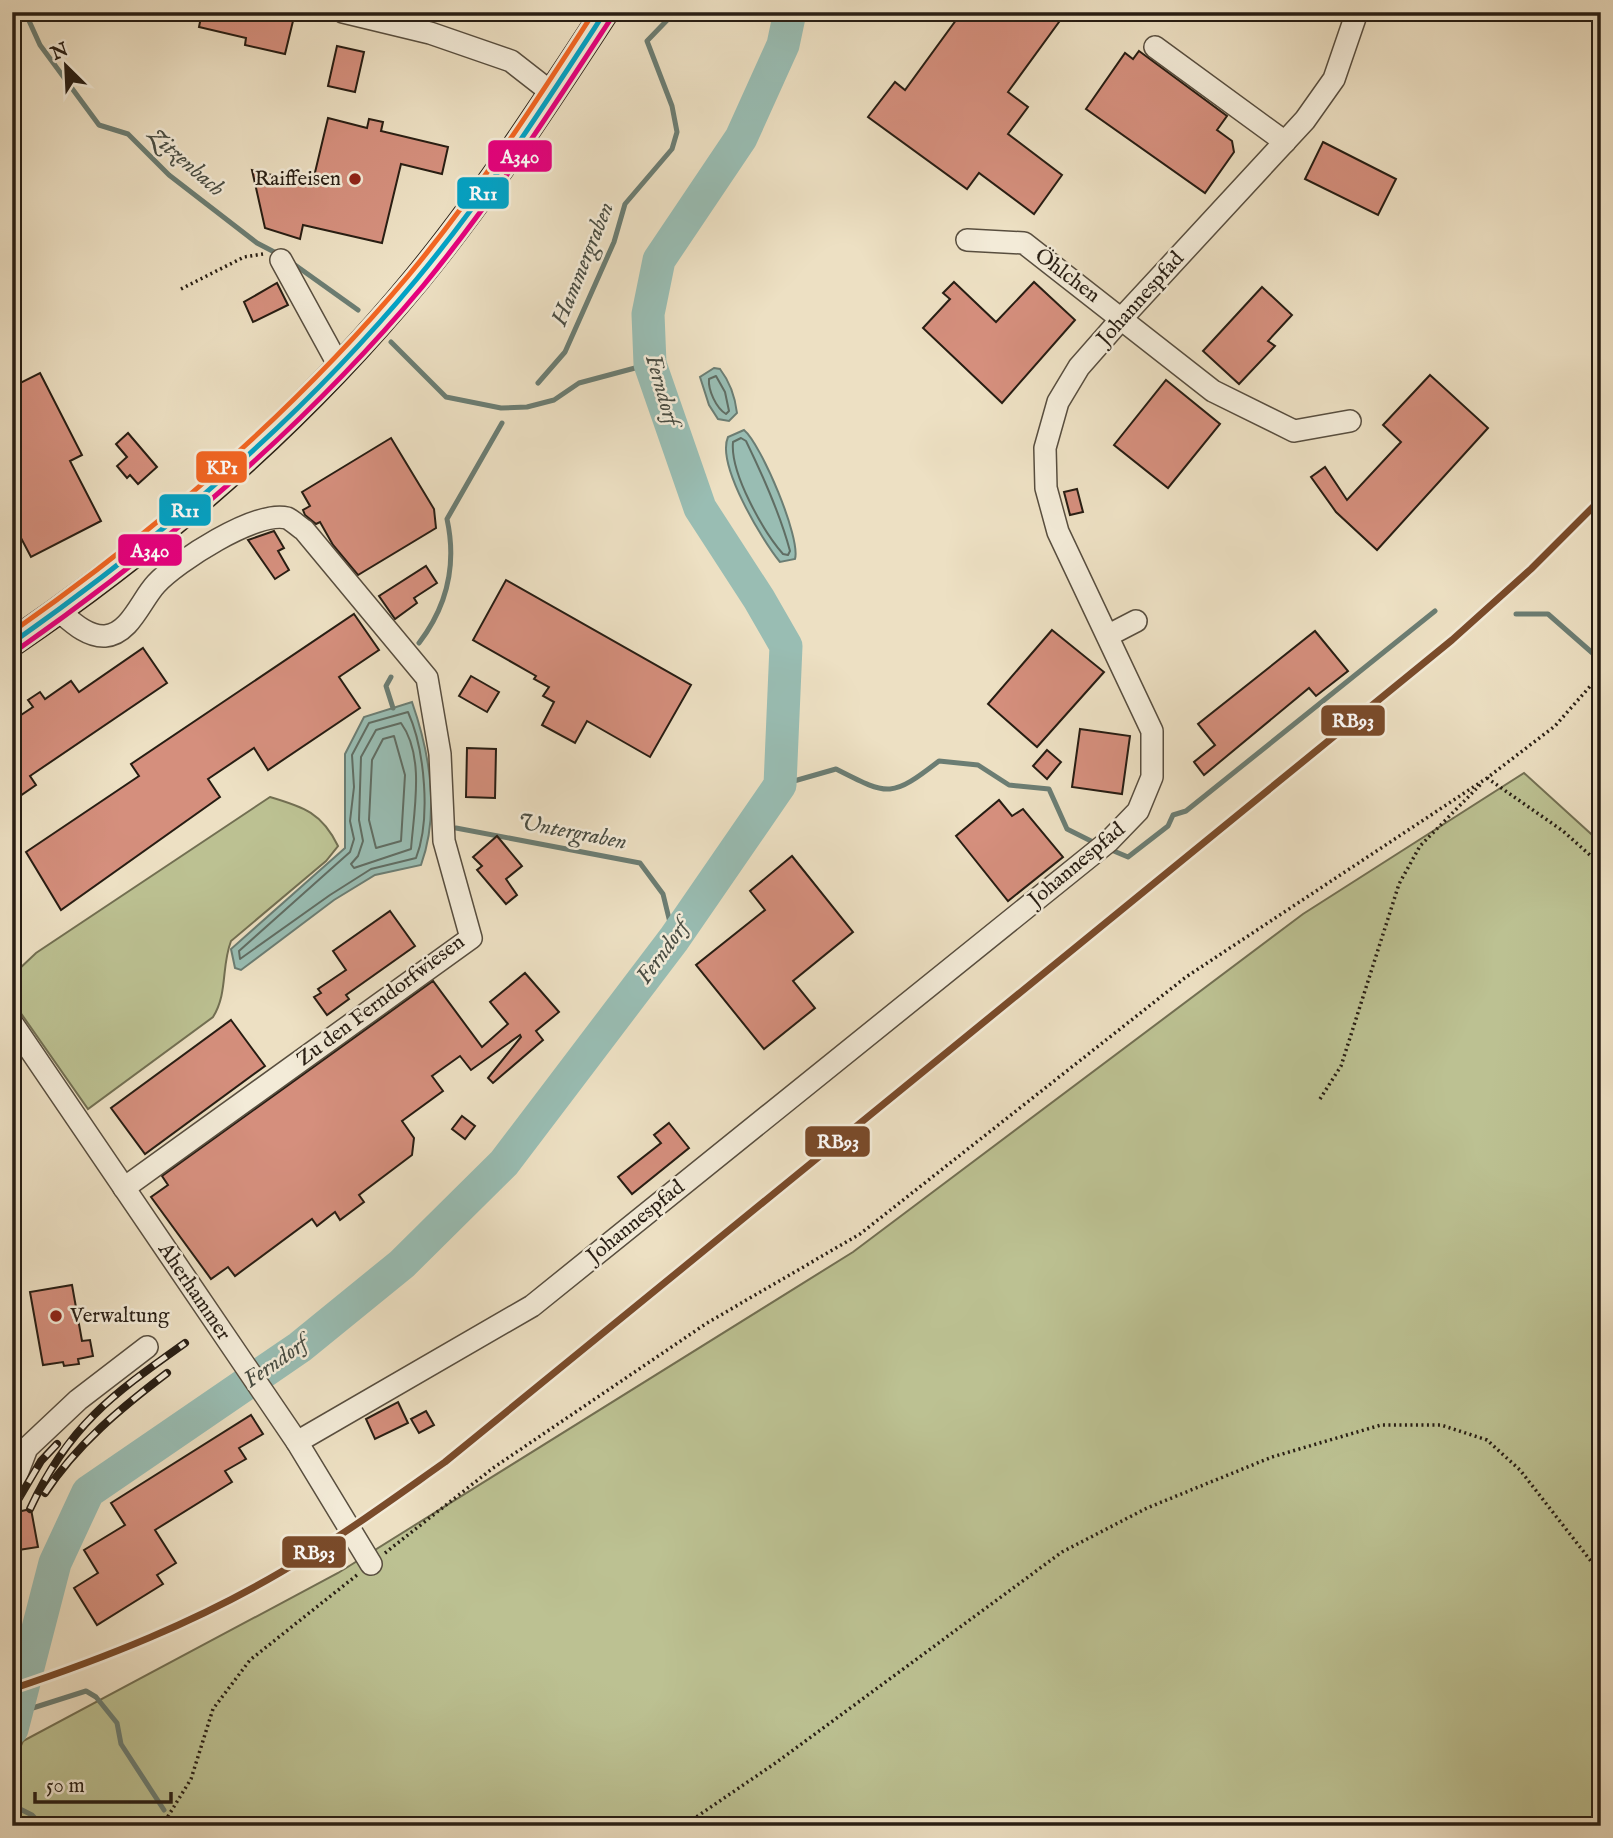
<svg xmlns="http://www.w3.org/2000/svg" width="1613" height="1838" font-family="'IM FELL English',serif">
	<rect width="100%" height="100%" fill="#ede0c3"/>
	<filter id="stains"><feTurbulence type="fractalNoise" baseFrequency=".00286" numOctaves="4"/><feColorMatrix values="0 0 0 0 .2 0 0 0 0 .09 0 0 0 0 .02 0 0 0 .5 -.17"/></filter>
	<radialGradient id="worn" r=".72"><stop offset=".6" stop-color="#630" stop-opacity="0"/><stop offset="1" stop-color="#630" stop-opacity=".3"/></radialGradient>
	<!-- green -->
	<g fill="#bcc192" stroke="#726f52" stroke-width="2">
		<path d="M1524,773L1601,843V1826H12V1766L23,1741L338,1573L853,1252L1303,914Z"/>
		<path d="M270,797C304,807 322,813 338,846L326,861L231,941C221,967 228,993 213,1017L88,1109L13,1002L17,971L36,953Z"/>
	</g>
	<!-- water -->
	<g fill="#99bdb3" stroke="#6b7d73" stroke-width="2">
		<path d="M714,368L720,369C730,382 735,396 737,413L729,421L718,419L709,405L700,377Z"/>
		<path d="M744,430C761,444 801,538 795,559L780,562C762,540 716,464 728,437Z"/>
		<path d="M412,702C430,754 440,812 421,865L375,875L334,900L241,970L235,968L231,949L345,848V754L364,717Z"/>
	</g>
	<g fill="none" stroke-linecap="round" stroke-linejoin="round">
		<!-- shore -->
		<g stroke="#606d63" stroke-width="2">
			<path d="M716,376L725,392L729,411L726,414C716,408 708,390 709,379Z"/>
			<path d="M741,438L746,441C763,476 780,513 790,551L788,555L783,554C763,531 730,473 733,442Z"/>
			<path d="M408,712C425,750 431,819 416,858L371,869L330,895L240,959L239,951L350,852L354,839L350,821L354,787L352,755L369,723Z"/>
			<path d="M401,723C425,756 414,810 411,849L354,868L351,864L358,856L363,841L359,820L361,757L376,730Z"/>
			<path d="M394,736L405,775L401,841L376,848L369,820L372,760L383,739Z"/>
		</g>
		<!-- stream -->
		<g stroke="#6b7d73" stroke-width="5">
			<path d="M25,12L40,45L99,125L128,134L169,175L257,243L280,255"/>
			<path d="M288,260L358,310"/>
			<path d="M391,342L446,397L501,408L527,407L554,400L579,383L650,364"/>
			<path d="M538,383L565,352L614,242L625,204L672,149L677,132L672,106L647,41L675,12"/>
			<path d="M1516,614H1548L1597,657"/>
			<path d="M419,643C448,605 457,565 447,519L502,423"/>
			<path d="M391,677L386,686L393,708"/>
			<path d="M780,785L836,769C889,796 891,798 939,761L978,765L1009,785L1049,789L1067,829L1097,844"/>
			<path d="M456,828L640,863L663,894L674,939"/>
			<path d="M1109,849L1128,857L1168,826L1173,815L1186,811L1435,611"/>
			<path d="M17,1713L86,1691L96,1697L117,1723L121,1744L164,1810"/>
			<path d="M12,1805L32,1815L42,1826"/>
		</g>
		<!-- river -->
		<path stroke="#99bdb3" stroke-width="33" d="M12,1729L55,1563L88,1492L300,1347L402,1264L504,1163L674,939L780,785L786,646L759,599L700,508L650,364L648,314L659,260L741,138L783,45L790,12"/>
	</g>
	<!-- building -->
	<g fill="#d58f7d" stroke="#271d13" stroke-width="2">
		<path d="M202,12H256L293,21L285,54L245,45L246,38L199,27Z"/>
		<path d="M962,12H1045L1059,22L1008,92L1028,107L1008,134L1062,175L1034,214L979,173L967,189L868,117L895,82L905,90Z"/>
		<path d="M337,46L364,52L355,92L328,86Z"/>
		<path d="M1139,51L1227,116L1217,130L1232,141L1234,152L1205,193L1086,109L1125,53L1133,59Z"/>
		<path d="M328,118L367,128L369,119L383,122L381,131L448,147L442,174L401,164L382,243L303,225L300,239L265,228L252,170L312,185Z"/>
		<path d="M1323,142L1396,179L1378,215L1305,179Z"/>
		<path d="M954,282L996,322L1034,282L1075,320L1002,403L923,328L950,299L943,293Z"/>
		<path d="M277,283L288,305L253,322L244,302Z"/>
		<path d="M1262,287L1292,315L1268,341L1275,346L1239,384L1203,351Z"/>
		<path d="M40,373L82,455L70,461L101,521L31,557L12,521V387Z"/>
		<path d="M1430,375L1488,428L1377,550L1336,512L1311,477L1325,467L1347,500L1401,442L1383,425Z"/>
		<path d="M1166,380L1220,424L1168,488L1114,445Z"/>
		<path d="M128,433L157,467L138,484L130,475L127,478L117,466L127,457L116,444Z"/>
		<path d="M391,438L434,509L436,528L358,575L333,545L320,522L316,524L305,515L303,510L310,506L302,492Z"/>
		<path d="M1077,489L1083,512L1070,515L1064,492Z"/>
		<path d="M274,531L284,548L278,551L289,570L275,579L248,540Z"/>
		<path d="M426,566L437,583L414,598L417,603L395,619L379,596Z"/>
		<path d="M506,580L691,685L650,757L587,721L575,743L542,725L554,702L543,696L549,687L534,679L536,676L473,640Z"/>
		<path d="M354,614L379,650L339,677L360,708L268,770L254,748L208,779L220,797L61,910L26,852L139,776L131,764Z"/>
		<path d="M1052,630L1104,672L1037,747L988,704Z"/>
		<path d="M1315,631L1348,671L1316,696L1309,688L1204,775L1194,762L1215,745L1198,724Z"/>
		<path d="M143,648L167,683L30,776L36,785L20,796L12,784V721L33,707L28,700L40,692L45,699L71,681L79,692Z"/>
		<path d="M471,676L499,692L487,712L459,696Z"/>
		<path d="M1080,729L1130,736L1122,794L1072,787Z"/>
		<path d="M467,748L496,749L495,798L466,797Z"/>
		<path d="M1047,750L1061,762L1047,779L1033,766Z"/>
		<path d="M999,800L1012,816L1023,809L1063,857L1008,901L956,836Z"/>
		<path d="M497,836L522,866L506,879L517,895L506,904L477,870L482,866L473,857Z"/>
		<path d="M792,856L853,932L793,981L815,1008L764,1049L696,965L765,910L750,891Z"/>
		<path d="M390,911L415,946L346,995L349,999L327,1015L314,997L321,993L318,989L346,970L333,951Z"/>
		<path d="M525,973L559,1012L536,1031L543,1040L493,1083L488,1078L521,1037L520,1035L471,1070L460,1056L432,1076L443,1091L402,1121L414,1138L412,1155L359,1195L364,1202L340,1220L335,1212L317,1226L312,1219L235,1276L228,1267L211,1279L151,1197L168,1185L162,1176L433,981L482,1047L508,1024L490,1002Z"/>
		<path d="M231,1020L265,1066L145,1154L111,1108Z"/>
		<path d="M462,1116L475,1126L465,1139L452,1129Z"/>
		<path d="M669,1123L689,1148L632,1194L618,1177L661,1143L654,1135Z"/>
		<path d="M72,1285L82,1341L90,1340L93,1356L78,1359L79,1364L64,1366L63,1362L43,1365L30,1292Z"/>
		<path d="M398,1402L408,1423L375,1439L366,1419Z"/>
		<path d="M426,1411L434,1425L419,1433L411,1419Z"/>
		<path d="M251,1415L263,1434L239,1448L246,1459L225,1471L232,1482L155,1530L176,1563L157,1575L163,1584L97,1625L74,1588L98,1573L84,1550L125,1525L111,1503Z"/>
		<path d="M31,1509L38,1547L12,1551V1513Z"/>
	</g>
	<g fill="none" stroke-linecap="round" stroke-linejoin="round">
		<defs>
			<g id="minor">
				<path d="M343,12L430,33L511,61L552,93"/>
				<path d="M1155,47L1285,142"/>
				<path d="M967,240L1024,243L1213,391L1294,431L1350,421"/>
				<path d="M281,260L339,366"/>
				<path d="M59,611C72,622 87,637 105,636C130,634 141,600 156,584C176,562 256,510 287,518C292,520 299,527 304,530L427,678L440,754L444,841L471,938L124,1188"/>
				<path d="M1109,635L1136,621"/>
				<path d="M12,1023L297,1442L371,1564"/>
				<path d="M297,1442L532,1306L1109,841L1138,811L1152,777V731L1058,532L1046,488L1045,448L1058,402L1079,367L1122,318L1305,120L1334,79L1357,12"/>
				<path d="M12,1487L27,1448L78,1400L147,1347"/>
			</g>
			<path id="major" d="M12,643C162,541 300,421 416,280C485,196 545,104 605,12"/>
		</defs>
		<!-- minor casing -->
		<use href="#minor" stroke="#584e3f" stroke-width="24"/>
		<!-- major casing -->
		<use href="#major" stroke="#271d13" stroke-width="29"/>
		<!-- path -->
		<g stroke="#271d13" stroke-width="3.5" stroke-dasharray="2 3.5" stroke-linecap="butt">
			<path d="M12,61L19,83L12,91"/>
			<path d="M181,289L244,257L263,254"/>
			<path d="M1487,778L1563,831L1601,865"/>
			<path d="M1320,1099L1341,1066L1399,884L1420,846L1481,784"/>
			<path d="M385,1553L493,1468L707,1323L860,1234L1186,977L1487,778L1555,726L1601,674"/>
			<path d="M162,1826L191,1779L213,1709L250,1660L357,1575"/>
			<path d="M683,1826L777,1762L1062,1552L1147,1508L1272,1457L1381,1425H1441L1487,1440L1520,1470L1601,1574"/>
		</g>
		<!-- minor -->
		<use href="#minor" stroke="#f3ebd8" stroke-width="21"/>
		<!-- major -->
		<use href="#major" stroke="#ede0c3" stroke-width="26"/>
		<defs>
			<g id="rail">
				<path d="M45,1493C77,1444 121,1408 167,1373"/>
				<path d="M30,1509C69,1425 112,1395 185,1343"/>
				<path d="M12,1510L41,1461L57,1444"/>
			</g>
		</defs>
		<!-- rail casing -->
		<use href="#rail" stroke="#271d13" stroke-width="8"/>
		<!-- rail -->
		<use href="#rail" stroke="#f3ebd8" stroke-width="5" stroke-dasharray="16" stroke-linecap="butt"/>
		<defs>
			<path id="bus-1" d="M12,643C161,538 299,421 416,280C486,196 545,104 605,12"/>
			<path id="bus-2" d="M17,650C167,545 305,427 423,286C493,201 552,109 612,17"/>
			<path id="bus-3" d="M12,632C159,529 293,413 408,276C477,193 536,102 594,12"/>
		</defs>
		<!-- bus-1 casing -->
		<use href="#bus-1" stroke="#f3ebd8" stroke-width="10"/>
		<!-- bus-2 casing -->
		<use href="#bus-2" stroke="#f3ebd8" stroke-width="10"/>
		<!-- bus-3 casing -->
		<use href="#bus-3" stroke="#f3ebd8" stroke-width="10"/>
		<!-- bus-1 -->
		<use href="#bus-1" stroke="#02a2c5" stroke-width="5"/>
		<!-- bus-2 -->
		<use href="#bus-2" stroke="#e5007d" stroke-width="5"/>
		<!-- bus-3 -->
		<use href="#bus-3" stroke="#f26522" stroke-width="5"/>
		<defs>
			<path id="rail-1" d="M12,1689C105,1658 196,1622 281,1572C338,1539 391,1500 445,1462L1452,640L1531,569L1601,499"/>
		</defs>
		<!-- rail-1 casing -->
		<use href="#rail-1" stroke="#f3ebd8" stroke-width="12"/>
		<!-- rail-1 -->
		<use href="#rail-1" stroke="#7a4b2a" stroke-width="7"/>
	</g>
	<!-- markers -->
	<g fill="#8f2418" stroke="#f3ebd8" stroke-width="2.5">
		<circle cx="355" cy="179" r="7"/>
		<circle cx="56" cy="1316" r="7"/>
	</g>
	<g text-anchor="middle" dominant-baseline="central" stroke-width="5" stroke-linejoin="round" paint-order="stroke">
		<!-- poi labels -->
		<g font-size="21" fill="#271d13" stroke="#f3ebd8" text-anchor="end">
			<text x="341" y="179">Raiffeisen</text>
			<text x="70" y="1316" text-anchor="start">Verwaltung</text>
		</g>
		<!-- street labels -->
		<g font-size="21" fill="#271d13" stroke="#f3ebd8">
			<text transform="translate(1067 276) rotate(37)">Öhlchen</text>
			<text transform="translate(1141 299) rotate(-48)">Johannespfad</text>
			<text transform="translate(1077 865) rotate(-40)">Johannespfad</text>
			<text transform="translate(381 1001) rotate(-37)">Zu den Ferndorfwiesen</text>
			<text transform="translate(636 1222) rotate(-39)">Johannespfad</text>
			<text transform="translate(194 1292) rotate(56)">Aherhammer</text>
		</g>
		<!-- water labels -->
		<g font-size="23" font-style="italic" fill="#494d43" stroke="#f3ebd8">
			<text transform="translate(186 162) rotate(41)">Zitzenbach</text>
			<text transform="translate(583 264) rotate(-68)">Hammergraben</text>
			<text transform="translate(662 390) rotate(74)">Ferndorf</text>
			<text transform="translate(572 832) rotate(11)">Untergraben</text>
			<text transform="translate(663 952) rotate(-54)">Ferndorf</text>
			<text transform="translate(276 1362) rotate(-35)">Ferndorf</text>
		</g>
	</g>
	<g stroke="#f3ebd8" stroke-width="2.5">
		<rect x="487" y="139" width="66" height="34" rx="7" fill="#e5007d"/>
		<rect x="456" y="176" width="54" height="34" rx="7" fill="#02a2c5"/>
		<rect x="195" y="450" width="53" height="34" rx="7" fill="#f26522"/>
		<rect x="158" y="493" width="54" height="34" rx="7" fill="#02a2c5"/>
		<rect x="117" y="533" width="66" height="34" rx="7" fill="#e5007d"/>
		<rect x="1320" y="704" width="66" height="33" rx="7" fill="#7a4b2a"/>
		<rect x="804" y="1125" width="67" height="33" rx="7" fill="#7a4b2a"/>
		<rect x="281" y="1535" width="66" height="34" rx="7" fill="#7a4b2a"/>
	</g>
	<g font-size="19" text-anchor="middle" font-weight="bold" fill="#fff">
		<text x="520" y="163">A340</text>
		<text x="483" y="200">R11</text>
		<text x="222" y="474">KP1</text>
		<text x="185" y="517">R11</text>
		<text x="150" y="557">A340</text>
		<text x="1353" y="727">RB93</text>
		<text x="838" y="1148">RB93</text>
		<text x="314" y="1559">RB93</text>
	</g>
	<!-- margin -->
	<rect width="1613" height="1838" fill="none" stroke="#ede0c3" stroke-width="42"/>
	<rect x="14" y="14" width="1585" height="1810" fill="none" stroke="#271d13" stroke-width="3.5"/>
	<rect x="21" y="21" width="1571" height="1796" fill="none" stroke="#271d13" stroke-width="2"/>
	<!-- north arrow -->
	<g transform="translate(66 66) rotate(336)" stroke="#f3ebd8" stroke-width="5" paint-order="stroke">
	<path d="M0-5L12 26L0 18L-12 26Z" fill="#271d13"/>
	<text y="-10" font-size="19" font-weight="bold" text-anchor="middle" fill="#271d13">N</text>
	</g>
	<!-- scale -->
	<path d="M35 1792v10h136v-10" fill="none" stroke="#271d13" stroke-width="3.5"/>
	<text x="46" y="1792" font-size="21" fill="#271d13" stroke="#f3ebd8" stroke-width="5" paint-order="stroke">50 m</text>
	<rect width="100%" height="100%" filter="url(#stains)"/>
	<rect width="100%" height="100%" fill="url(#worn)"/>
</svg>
